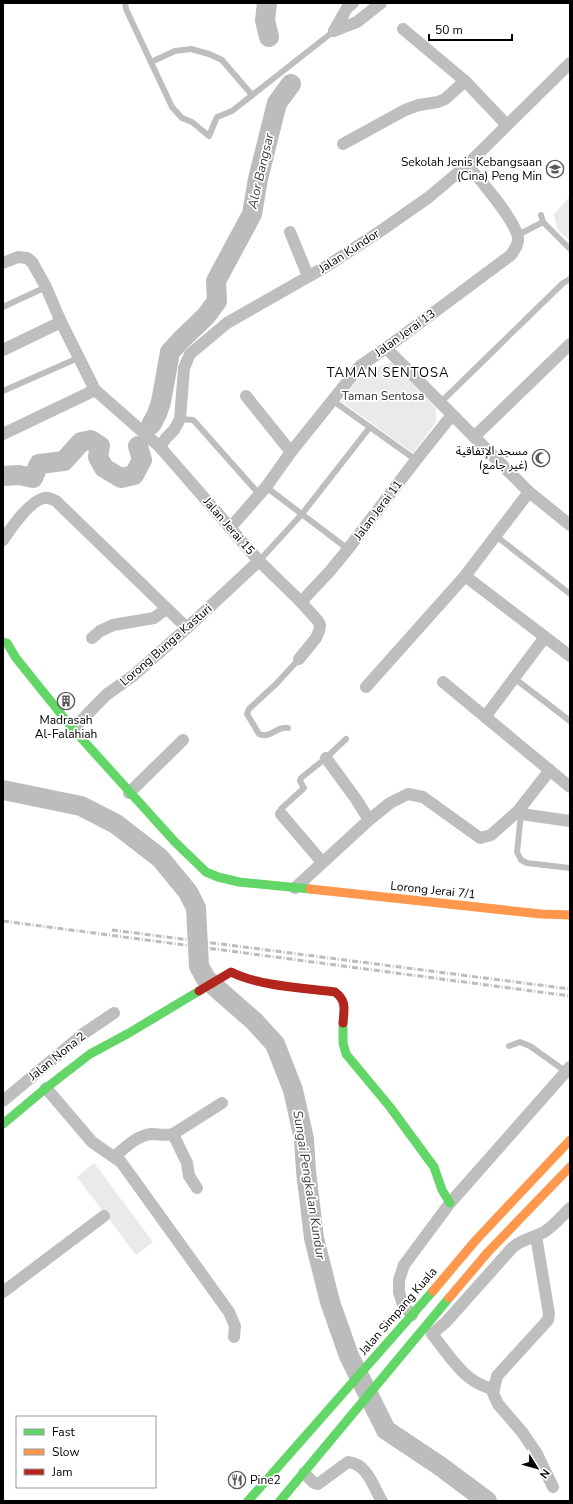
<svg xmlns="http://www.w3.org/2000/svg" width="573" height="1504" font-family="'Nunito Sans','Noto Sans Arabic',sans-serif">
	<rect width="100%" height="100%" fill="#fff"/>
	<!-- green -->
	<g fill="#eaeaea">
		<path d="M570,196V241L557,229L554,214Z"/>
		<path d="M391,362L436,408V422L413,453L341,401L363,373Z"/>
		<path d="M94,1163L153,1242L136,1255L77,1177Z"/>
	</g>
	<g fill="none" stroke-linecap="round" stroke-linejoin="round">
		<!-- river -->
		<g stroke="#bcbcbc" stroke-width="20">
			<path d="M267,3L265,20L269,37"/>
			<path d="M151,425L157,414L161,402L170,352L181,340L206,316L217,301L216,281L252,214L258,179L277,103L291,84"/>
			<path d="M3,476L19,475L33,478L39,464L64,461L81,442L91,440L100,446L98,457L104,468L121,478L134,475L142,460L138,446"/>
			<path d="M3,790L81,806L116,824L160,858L188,892L196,908L199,966L206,979L254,1021L275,1044L293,1090L304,1139L306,1171L314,1238L330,1302L349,1356L386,1430L440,1466L487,1501"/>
		</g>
		<!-- lane -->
		<g stroke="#bebebe" stroke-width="6">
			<path d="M125,3L126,9L172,107L182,118L192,122L209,136L217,117L232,111L334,31"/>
			<path d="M151,62L175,51L191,49L209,54L222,60L252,95"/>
			<path d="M541,215L543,222L570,249"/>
			<path d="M518,235L543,222"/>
			<path d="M3,307L46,287"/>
			<path d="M3,391L78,358"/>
			<path d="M332,400L416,460"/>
			<path d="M440,403L563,283L570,279"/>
			<path d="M180,419L193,420L196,423L259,494"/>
			<path d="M266,487L348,549"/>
			<path d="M496,536L570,594"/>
			<path d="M259,561L302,514L370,427"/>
			<path d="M514,678L570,721"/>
			<path d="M288,728C276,726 271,739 259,734L247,714L249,709L276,684L299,659"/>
			<path d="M281,814V809L304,788L300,781L301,778L326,758L346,739"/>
			<path d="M521,814L517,852L521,860L527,863L570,868"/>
			<path d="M509,1046L520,1042L530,1046L565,1071"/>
		</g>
		<!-- street -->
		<g stroke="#bebebe" stroke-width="12">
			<path d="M403,29L465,81L507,125"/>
			<path d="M334,31L357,22L381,3"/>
			<path d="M334,31L347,8L353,3"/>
			<path d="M343,144L405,110L419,105L438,102L445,99L465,81"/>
			<path d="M290,232L308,276"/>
			<path d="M3,263L18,257L27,258L32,262L46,287L61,322L95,390L160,447L259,561L301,602L318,621L320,625L319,631L316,638L299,659"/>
			<path d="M386,348L529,492L570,525"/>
			<path d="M3,350L61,322"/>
			<path d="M246,396L291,452"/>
			<path d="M3,434L95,390"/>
			<path d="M474,437L570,344"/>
			<path d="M160,447L166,438L174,430L180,419L184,368L190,354L227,323L327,266L382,230L429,197L467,165L570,63"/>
			<path d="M230,528L266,487L291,452L360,366L386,348L511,255C514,250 519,244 518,238C516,221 479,178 467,165"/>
			<path d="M3,540C11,528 30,501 44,498C48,497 52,499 56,501L187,628"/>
			<path d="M465,576L570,656"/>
			<path d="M301,602L330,571L348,549L416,460L452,415"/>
			<path d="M92,638L100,631L113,625L154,618L166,609"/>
			<path d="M443,682L570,787"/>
			<path d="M366,687L465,576L529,492"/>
			<path d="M485,717L545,637"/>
			<path d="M73,729L106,695L134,675L187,628L259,561"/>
			<path d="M326,758L356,799L369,820"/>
			<path d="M129,793L183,740"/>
			<path d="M518,811L521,814L570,821"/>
			<path d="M281,814L322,862"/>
			<path d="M295,888L369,820L390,803L408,794L423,797L480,838L491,835L518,811L550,770"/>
			<path d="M46,1088L92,1142L121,1162L229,1312L235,1326L234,1337"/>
			<path d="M3,1101L83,1034L114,1013"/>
			<path d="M173,1134L187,1163L189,1176L197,1188"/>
			<path d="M114,1157C125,1148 136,1136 151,1134C159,1134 166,1136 173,1134L222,1103"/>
			<path d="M536,1236L549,1314L548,1320L497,1376L493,1393L498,1404L522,1432L537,1454L553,1487"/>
			<path d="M3,1292L104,1216"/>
			<path d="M412,1315L403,1305L399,1292V1280L404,1265L450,1203L570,1067"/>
			<path d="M432,1334L446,1322L512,1248C521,1239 533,1238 544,1232C554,1226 562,1216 570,1208"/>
			<path d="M432,1334C449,1355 465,1384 494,1389"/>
			<path d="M304,1473L314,1483L318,1484L348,1462C368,1464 373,1487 382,1501"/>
		</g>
		<!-- fast -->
		<g stroke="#63d668" stroke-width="9">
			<path d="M3,642L7,643L16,658L73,729L175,842L206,872L218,877L239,882L310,889"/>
			<path d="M343,1023V1043L346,1054L390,1107L434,1167L442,1190L450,1203"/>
			<path d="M3,1124L46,1088L90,1054L129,1033L199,991"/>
			<path d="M248,1501L433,1291"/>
			<path d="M280,1501L449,1298"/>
		</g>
		<!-- slow -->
		<g stroke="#ff974d" stroke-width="9">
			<path d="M310,889L541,914L570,915"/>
			<path d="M433,1291L476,1240L570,1140"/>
			<path d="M449,1298L488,1252L570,1167"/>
		</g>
		<!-- jam -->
		<path stroke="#b3261e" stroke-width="9" d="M199,991L231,972C259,986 303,988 335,992C347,1001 344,1009 343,1023"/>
		<!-- rail -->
		<g stroke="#bdbdbd" stroke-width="3" stroke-dasharray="6 2 1 2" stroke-linecap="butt">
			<path d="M3,921L570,996"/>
			<path d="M112,930L570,989"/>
		</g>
	</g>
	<!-- icons -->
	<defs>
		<symbol id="school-ring" viewBox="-11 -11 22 22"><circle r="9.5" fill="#fff" stroke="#595959" stroke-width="1.5"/><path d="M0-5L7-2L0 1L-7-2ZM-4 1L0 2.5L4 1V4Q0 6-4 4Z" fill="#595959"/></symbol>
		<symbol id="mosque-ring" viewBox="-11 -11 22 22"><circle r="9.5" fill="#fff" stroke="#595959" stroke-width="1.5"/><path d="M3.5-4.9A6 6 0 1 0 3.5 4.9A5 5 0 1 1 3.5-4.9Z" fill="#595959"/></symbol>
		<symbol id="building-ring" viewBox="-11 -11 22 22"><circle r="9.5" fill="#fff" stroke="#595959" stroke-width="1.5"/><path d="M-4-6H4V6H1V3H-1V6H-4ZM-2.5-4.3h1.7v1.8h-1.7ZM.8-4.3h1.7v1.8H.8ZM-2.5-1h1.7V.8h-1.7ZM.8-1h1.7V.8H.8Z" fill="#595959"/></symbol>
		<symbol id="restaurant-ring" viewBox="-11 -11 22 22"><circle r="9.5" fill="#fff" stroke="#595959" stroke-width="1.5"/><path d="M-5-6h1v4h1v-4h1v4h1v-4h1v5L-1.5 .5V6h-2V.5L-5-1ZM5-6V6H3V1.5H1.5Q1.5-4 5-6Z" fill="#595959"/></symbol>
	</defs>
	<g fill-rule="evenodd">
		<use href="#school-ring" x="545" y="159" width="20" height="20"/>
		<use href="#mosque-ring" x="531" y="448" width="20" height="20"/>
		<use href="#building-ring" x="56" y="691" width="20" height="20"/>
		<use href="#restaurant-ring" x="227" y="1470" width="20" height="20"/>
	</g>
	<g text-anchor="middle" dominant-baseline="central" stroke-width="3.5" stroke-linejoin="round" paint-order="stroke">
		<!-- poi labels -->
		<g font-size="12" fill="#000" stroke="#fff" text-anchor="end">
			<text x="542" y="162">Sekolah Jenis Kebangsaan<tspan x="542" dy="14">(Cina) Peng Min</tspan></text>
			<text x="528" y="451">مسجد الإتفاقية<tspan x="528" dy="14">(غير جامع)</tspan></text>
			<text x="66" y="720" text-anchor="middle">Madrasah<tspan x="66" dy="14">Al-Falahiah</tspan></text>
			<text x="250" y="1480" text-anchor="start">Pine2</text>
		</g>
		<!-- street labels -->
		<g font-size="12" fill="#000" stroke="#fff">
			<text transform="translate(349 251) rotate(-33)">Jalan Kundor</text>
			<text transform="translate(405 333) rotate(-36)">Jalan Jerai 13</text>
			<text transform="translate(378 510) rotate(-53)">Jalan Jerai 11</text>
			<text transform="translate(229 526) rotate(49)">Jalan Jerai 15</text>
			<text transform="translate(166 645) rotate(-41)">Lorong Bunga Kasturi</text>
			<text transform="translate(433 890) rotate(6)">Lorong Jerai 7/1</text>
			<text transform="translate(57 1056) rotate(-39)">Jalan Nona 2</text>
			<text transform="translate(398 1311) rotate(-49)">Jalan Simpang Kuala</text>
		</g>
		<!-- park labels -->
		<g font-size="12" fill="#2f2f2f" stroke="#fff">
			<text x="383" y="396">Taman Sentosa</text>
		</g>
		<!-- water labels -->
		<g font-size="13" font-style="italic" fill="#404040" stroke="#fff">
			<text transform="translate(261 171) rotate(-77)">Alor Bangsar</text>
			<text transform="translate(309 1185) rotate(81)">Sungai Pengkalan Kundur</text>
		</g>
		<!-- neighbourhood labels -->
		<g font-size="13" letter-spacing="1" fill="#000" stroke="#fff">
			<text x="388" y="373">TAMAN SENTOSA</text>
		</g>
	</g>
	<!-- border -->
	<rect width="573" height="1504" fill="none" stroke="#000000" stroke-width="8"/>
	<!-- legend -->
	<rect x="16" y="1416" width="140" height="72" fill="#ffffff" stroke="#999999"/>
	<rect x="24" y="1429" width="20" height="6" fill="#63d668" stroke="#999999"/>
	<text x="52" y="1436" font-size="12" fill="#000000">Fast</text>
	<rect x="24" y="1449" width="20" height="6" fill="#ff974d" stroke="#999999"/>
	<text x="52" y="1456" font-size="12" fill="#000000">Slow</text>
	<rect x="24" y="1469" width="20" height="6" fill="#b3261e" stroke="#999999"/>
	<text x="52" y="1476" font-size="12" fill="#000000">Jam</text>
	<!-- north arrow -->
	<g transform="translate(537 1468) rotate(127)" stroke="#ffffff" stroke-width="3" paint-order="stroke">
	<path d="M0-3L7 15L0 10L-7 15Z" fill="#000000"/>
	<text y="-6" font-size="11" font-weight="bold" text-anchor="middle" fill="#000000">N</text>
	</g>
	<!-- scale -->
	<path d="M429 34v6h83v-6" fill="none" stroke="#000000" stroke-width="2"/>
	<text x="435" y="34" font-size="12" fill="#000000" stroke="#ffffff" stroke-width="3" paint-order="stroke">50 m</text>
</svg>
